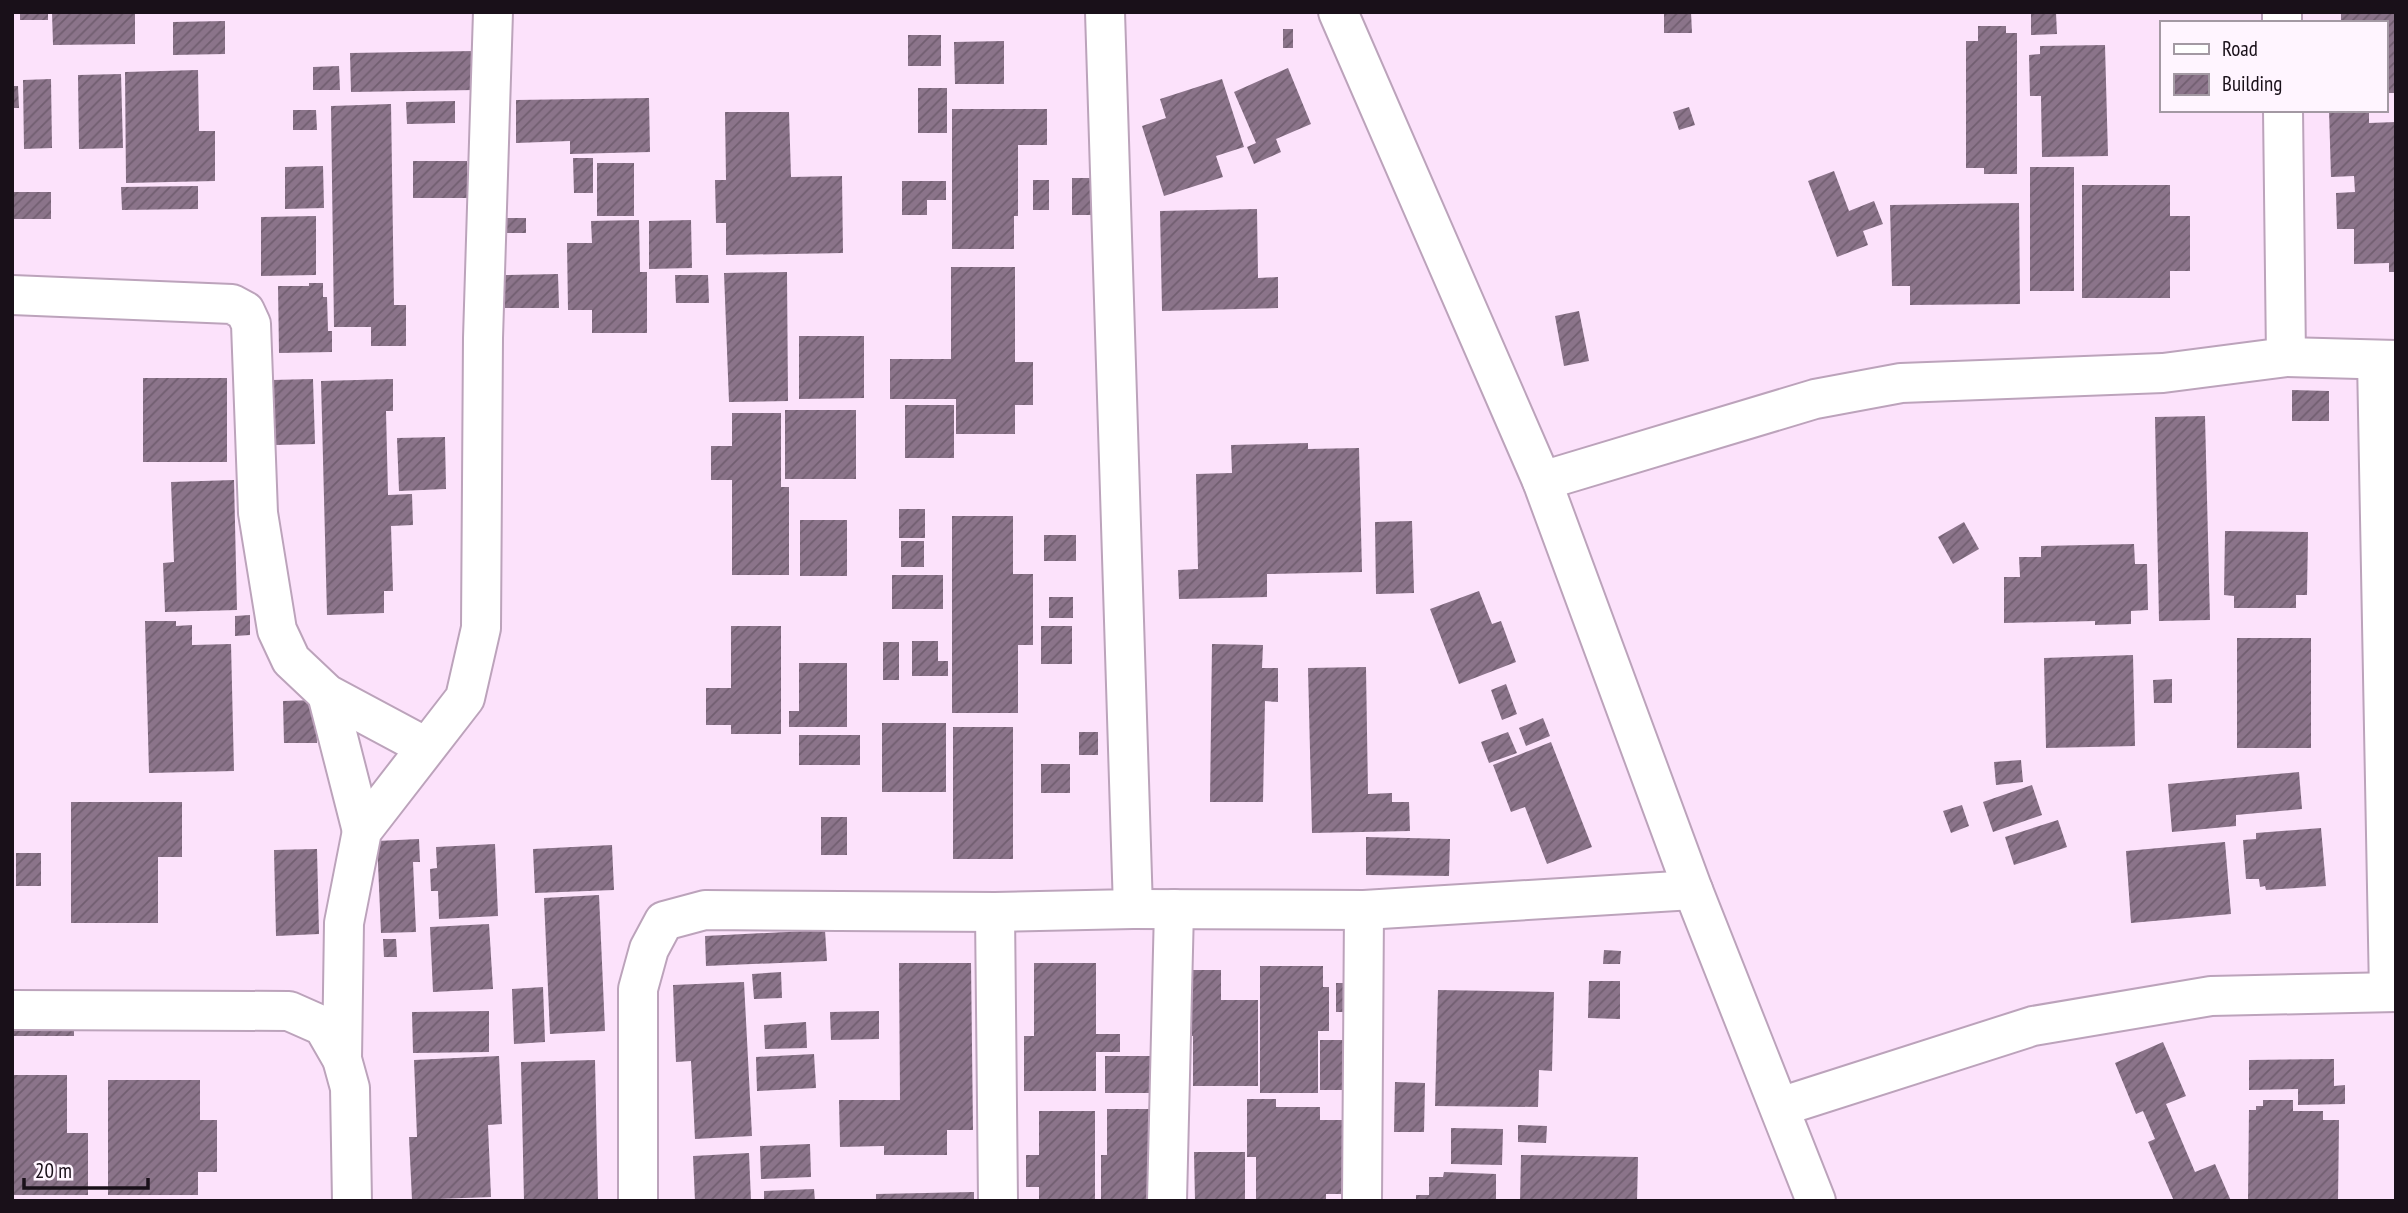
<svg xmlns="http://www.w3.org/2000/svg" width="2408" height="1213" font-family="'PT Sans Narrow',sans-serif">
	<defs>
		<pattern id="building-hatch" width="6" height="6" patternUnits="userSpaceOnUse" patternTransform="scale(1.75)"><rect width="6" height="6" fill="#8b748a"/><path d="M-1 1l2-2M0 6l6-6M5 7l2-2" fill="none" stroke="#715e70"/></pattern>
	</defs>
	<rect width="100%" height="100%" fill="#fce2fb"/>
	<!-- building -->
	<g fill="url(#building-hatch)">
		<rect x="20" y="12" width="28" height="8"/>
		<path d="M52,12H135V44L53,45Z"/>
		<path d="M1664,12H1691L1692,33H1664Z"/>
		<path d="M2341,12H2396V93H2385V23H2341Z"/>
		<path d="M2031,13H2056L2057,34L2031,35Z"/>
		<path d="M225,21V54L173,55V22Z"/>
		<path d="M1978,26H2006V33H2017V174H1984V168H1966V41H1978Z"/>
		<rect x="1283" y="29" width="10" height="19"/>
		<rect x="908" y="35" width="33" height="31"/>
		<path d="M1004,41V84H955L954,42Z"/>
		<path d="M2105,45L2108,156L2042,157L2041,96H2030L2029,55L2040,54V46Z"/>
		<path d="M474,51L475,90L351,92L350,53Z"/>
		<path d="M339,66L340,90H313V67Z"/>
		<path d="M1288,68L1311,124L1276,139L1281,152L1254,164L1247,147L1256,143L1234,92Z"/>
		<path d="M198,70L199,131H215V181L126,183L125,72Z"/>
		<path d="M121,74L123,148L79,149L78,75Z"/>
		<path d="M51,79L52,148L24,149L23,80Z"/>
		<path d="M1222,79L1244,147L1216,156L1223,177L1164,196L1142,126L1166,118L1160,99Z"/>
		<path d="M12,86H18L19,108H12Z"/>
		<rect x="918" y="88" width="29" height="45"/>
		<path d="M649,98L650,152L570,154V141L516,143V100Z"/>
		<path d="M455,101V123L407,124L406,102Z"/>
		<path d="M391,104L394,305H406V346H371V327H334L331,106Z"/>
		<path d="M1689,107L1695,125L1679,130L1673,112Z"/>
		<path d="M952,109H1047V145H1018V216H1014V249H952Z"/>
		<path d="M293,110H316L317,130H293Z"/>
		<path d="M2329,110H2369V123L2396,122V272H2389V263L2354,264V229H2337L2336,193L2355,192L2354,176L2331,177Z"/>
		<path d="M725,112H789L791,177L842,176L843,253L726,255V223H716L715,180H726Z"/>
		<path d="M573,158H593V193H574Z"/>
		<path d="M413,161H467L468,198H413Z"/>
		<rect x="597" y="163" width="37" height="53"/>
		<path d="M323,166L324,208L285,209V167Z"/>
		<rect x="2030" y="167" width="44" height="124"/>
		<path d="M1834,171L1849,211L1874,201L1883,224L1863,231L1868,245L1837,257L1808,181Z"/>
		<rect x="1072" y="178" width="24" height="37"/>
		<rect x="1033" y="180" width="16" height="30"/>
		<path d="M902,181H946V200H927V215H902Z"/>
		<path d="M2082,185H2170V216H2190V271H2170V298H2082Z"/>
		<path d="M198,186V209L122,210L121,187Z"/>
		<rect x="14" y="192" width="37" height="27"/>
		<path d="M2019,203L2020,304L1910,305V286H1892L1890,205Z"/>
		<path d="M1257,209L1258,278L1278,277V308L1162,311L1160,211Z"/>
		<path d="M316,216V275L261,276V217Z"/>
		<path d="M502,218H526V233H503Z"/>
		<path d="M639,220L640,272H647V333H592V310H568L567,243H592L591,221Z"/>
		<path d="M691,220L692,268L649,269V221Z"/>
		<path d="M951,267H1015V362H1033V405H1015V434H956V399H890V359H951Z"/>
		<path d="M787,272L788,401L729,402L724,273Z"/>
		<path d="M558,274L559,308H505V275Z"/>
		<path d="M675,275H708L709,303H676Z"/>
		<path d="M309,283H323V297H327L328,331H332V352L279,353L278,286H309Z"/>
		<path d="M1579,311L1589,361L1564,366L1555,316Z"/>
		<path d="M799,336H864V398L799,399Z"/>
		<rect x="143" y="378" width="84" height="84"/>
		<path d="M313,379L315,444L274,445L272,380Z"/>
		<path d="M393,379V411H386L388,495L412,494L413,525L391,526L393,591H384V613L327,615L321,381Z"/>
		<path d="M2292,390L2329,391V421H2292Z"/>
		<rect x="905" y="405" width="49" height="53"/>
		<rect x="785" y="410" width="71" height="69"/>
		<path d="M732,413H781V487H789V575H732V480H711V446H732Z"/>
		<path d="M2205,416L2210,620L2159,621L2155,417Z"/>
		<path d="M445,437L446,489L399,491L397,438Z"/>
		<path d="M1308,443V449L1359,448L1362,572L1267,574V597L1179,599L1178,570L1198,569L1196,474L1232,473L1231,445Z"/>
		<path d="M234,480L237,610L165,612L163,563L174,562L171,482Z"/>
		<rect x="899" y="509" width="26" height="29"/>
		<path d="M952,516H1013V574H1033V645H1018V713H952Z"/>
		<rect x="800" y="520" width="47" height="56"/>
		<path d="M1412,521L1414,593L1376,594L1375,522Z"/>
		<path d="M1964,522L1979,549L1953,564L1938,537Z"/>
		<path d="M2225,531L2308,532L2307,595H2296V608H2234V596L2224,595Z"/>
		<rect x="1044" y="535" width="32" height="26"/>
		<rect x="901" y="541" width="23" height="26"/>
		<path d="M2134,544L2135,564H2147L2148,610L2131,611V624L2095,625V621L2004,623V577H2020L2019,557H2041V546Z"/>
		<rect x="892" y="575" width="51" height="34"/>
		<path d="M1479,591L1492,624L1501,621L1516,662L1459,684L1430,609Z"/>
		<rect x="1049" y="597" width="24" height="21"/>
		<path d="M250,615V635L235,636V616Z"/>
		<path d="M145,621H176V626L192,625V645L231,644L234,771L149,773Z"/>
		<path d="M731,626H781V734H731V725H706V688H731Z"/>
		<rect x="1041" y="626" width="31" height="38"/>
		<rect x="2237" y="638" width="74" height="110"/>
		<path d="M912,641H938V661H948V676H912Z"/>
		<rect x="883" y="642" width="16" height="38"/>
		<path d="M1212,644L1263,645L1262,668H1278V702L1265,701L1263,802H1210Z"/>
		<path d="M2133,655L2135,746L2046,748L2044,658Z"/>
		<path d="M799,663H847V727H789V711H799Z"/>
		<path d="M1366,667L1368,794L1392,793V802H1409L1410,831L1312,833L1308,668Z"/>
		<path d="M2172,679V703H2154L2153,680Z"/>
		<path d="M1506,684L1517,714L1502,720L1491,690Z"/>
		<path d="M316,700L317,743H284L283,701Z"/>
		<path d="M1543,718L1550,736L1526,746L1519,728Z"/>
		<rect x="882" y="723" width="64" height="69"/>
		<rect x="953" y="727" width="60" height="132"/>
		<rect x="1079" y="732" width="19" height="23"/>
		<path d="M1508,732L1517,753L1489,763L1481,742Z"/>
		<rect x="799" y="735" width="61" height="30"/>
		<path d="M1551,742L1592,847L1547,864L1525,807L1511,812L1493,765Z"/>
		<path d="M2021,760L2023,782L1996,785L1994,762Z"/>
		<rect x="1041" y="764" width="29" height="29"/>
		<path d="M2299,772L2302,809L2236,815V826L2172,832L2168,784Z"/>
		<path d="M2032,785L2042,815L1993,832L1983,802Z"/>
		<path d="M71,802H182V857H158V923H71Z"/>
		<path d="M1962,805L1969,826L1951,833L1943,811Z"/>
		<rect x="821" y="817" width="26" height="38"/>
		<path d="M2058,820L2067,847L2014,865L2005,837Z"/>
		<path d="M2321,828L2326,886L2266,890L2265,886L2260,887L2259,879H2246L2243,840L2256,839V833Z"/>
		<path d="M1366,837L1450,839L1449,876L1366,875Z"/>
		<path d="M419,839L420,862H413L416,932L381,933L377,841Z"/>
		<path d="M2225,842L2231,914L2131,923L2126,851Z"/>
		<path d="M495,844L498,916L439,919L438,891H431L430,869L437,868L436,847Z"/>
		<path d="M612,845L614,890L535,893L533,849Z"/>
		<path d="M317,849L319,934L276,936L274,850Z"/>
		<rect x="16" y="853" width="25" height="33"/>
		<path d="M599,895L605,1031L550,1034L544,898Z"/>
		<path d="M489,924L493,989L433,992L430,927Z"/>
		<path d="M825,930L827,961L706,966L705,936Z"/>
		<path d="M383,939H396L397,957H384Z"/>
		<path d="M1604,950L1621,951L1620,964H1603Z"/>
		<path d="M899,963H971L973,1130H947V1155H884V1146L840,1147L839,1100H900Z"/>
		<path d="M1034,963H1096V1034H1120V1052H1096V1091H1024V1036H1034Z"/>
		<path d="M1260,966H1323V987H1329V1031H1318V1093H1260Z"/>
		<path d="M1187,970H1221V1000H1258V1086H1193V1036H1187Z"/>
		<path d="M781,972L782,998L754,999L752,974Z"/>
		<path d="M1589,981H1620V1019L1588,1018Z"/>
		<path d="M744,982L752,1136L695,1139L691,1061L676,1062L673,985Z"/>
		<rect x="1336" y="983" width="13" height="29"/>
		<path d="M543,987L545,1042L514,1044L512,989Z"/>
		<path d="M1438,990L1554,992L1552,1071L1539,1070L1538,1107L1435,1106Z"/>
		<path d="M489,1011V1052L413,1053L412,1012Z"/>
		<path d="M879,1011V1039L831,1040L830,1012Z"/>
		<rect x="12" y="1014" width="62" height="22"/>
		<path d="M806,1022L807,1048L765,1049L764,1025Z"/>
		<rect x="1320" y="1040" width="31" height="50"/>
		<path d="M2163,1042L2186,1096L2166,1104L2195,1172L2215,1164L2231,1201H2174L2148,1142L2155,1139L2143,1111L2136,1114L2115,1063Z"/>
		<path d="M814,1054L816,1088L757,1091L756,1057Z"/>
		<path d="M499,1056L502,1124L488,1125L491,1197L412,1200L409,1137H417L414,1060Z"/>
		<rect x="1105" y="1056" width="52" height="37"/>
		<path d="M2334,1059V1086L2345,1085V1104L2298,1105V1089L2249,1090V1060Z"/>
		<path d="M595,1060L598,1201H524L521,1062Z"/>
		<path d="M12,1075H67V1133H88V1195H12Z"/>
		<path d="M108,1080H200V1120H217V1172H198V1195H108Z"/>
		<path d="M1395,1082L1425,1083L1424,1132H1394Z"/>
		<path d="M1247,1099H1276V1107H1320V1120H1342V1194H1326V1201H1256V1157H1247Z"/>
		<path d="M2263,1100H2293V1111H2323V1120H2339L2338,1201H2248L2249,1110H2256V1106H2263Z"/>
		<path d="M1107,1109H1158V1201H1101V1155H1107Z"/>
		<path d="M1039,1111H1095V1201H1039V1187H1026V1155H1039Z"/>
		<path d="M1518,1125L1547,1126L1546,1143L1518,1142Z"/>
		<path d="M1451,1128L1503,1129L1502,1165L1451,1164Z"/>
		<path d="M810,1144L811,1177L761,1179L760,1146Z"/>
		<path d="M1194,1152H1245V1201H1195Z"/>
		<path d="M749,1153L751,1201H695L693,1156Z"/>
		<path d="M1521,1155L1638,1157L1637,1201H1520Z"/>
		<path d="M1444,1172L1496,1174V1201H1416V1195H1429V1177H1443Z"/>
		<path d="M814,1189L815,1201H764V1191Z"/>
		<path d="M974,1192V1201H876V1194Z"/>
	</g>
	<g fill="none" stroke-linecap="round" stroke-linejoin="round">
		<defs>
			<g id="minor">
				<path d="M1338,12L1542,481L1693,890L1816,1201"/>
				<path d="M2282,12V23"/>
				<path d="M12,295L232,304L245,311L251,324L258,513L277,630L291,660L327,694L426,747"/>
				<path d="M2286,357L2396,360"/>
				<path d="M2377,360L2389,992"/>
				<path d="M1542,481L1815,399L1901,383L2163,373L2286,357L2283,110"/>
				<path d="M327,694L362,831"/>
				<path d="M1133,909L1364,910L1693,890"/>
				<path d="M995,912L998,1201"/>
				<path d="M12,1010L289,1011L323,1026L342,1059L350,1088L352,1201"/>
				<path d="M342,1059L344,923L362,831L465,698L481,628L483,338L493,12"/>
				<path d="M1780,1107L2033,1026L2211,996L2396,992"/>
				<path d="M638,1201V989L649,949L664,921L705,910L995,912L1133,909L1105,12"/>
				<path d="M1167,1201L1174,909"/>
				<path d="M1362,1201L1364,910"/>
			</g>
		</defs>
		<!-- minor casing -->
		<use href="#minor" stroke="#bca3bb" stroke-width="42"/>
		<!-- minor -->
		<use href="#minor" stroke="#fff" stroke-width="38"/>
	</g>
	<!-- border -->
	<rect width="2408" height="1213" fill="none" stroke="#191019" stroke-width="28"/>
	<!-- legend -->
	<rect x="2160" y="21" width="228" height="91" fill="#fff5ff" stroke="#a399a3" stroke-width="2"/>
	<rect x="2174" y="44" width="35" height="10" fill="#ffffff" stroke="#a399a3" stroke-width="2"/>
	<text x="2222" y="56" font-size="21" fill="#191019">Road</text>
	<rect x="2174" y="74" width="35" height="21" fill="url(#building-hatch)" stroke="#a399a3" stroke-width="2"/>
	<text x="2222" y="91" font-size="21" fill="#191019">Building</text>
	<!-- scale -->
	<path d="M24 1178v10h124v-10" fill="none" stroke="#191019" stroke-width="3.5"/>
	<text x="35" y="1178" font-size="21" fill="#191019" stroke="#fff5ff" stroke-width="5" paint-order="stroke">20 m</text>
</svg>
